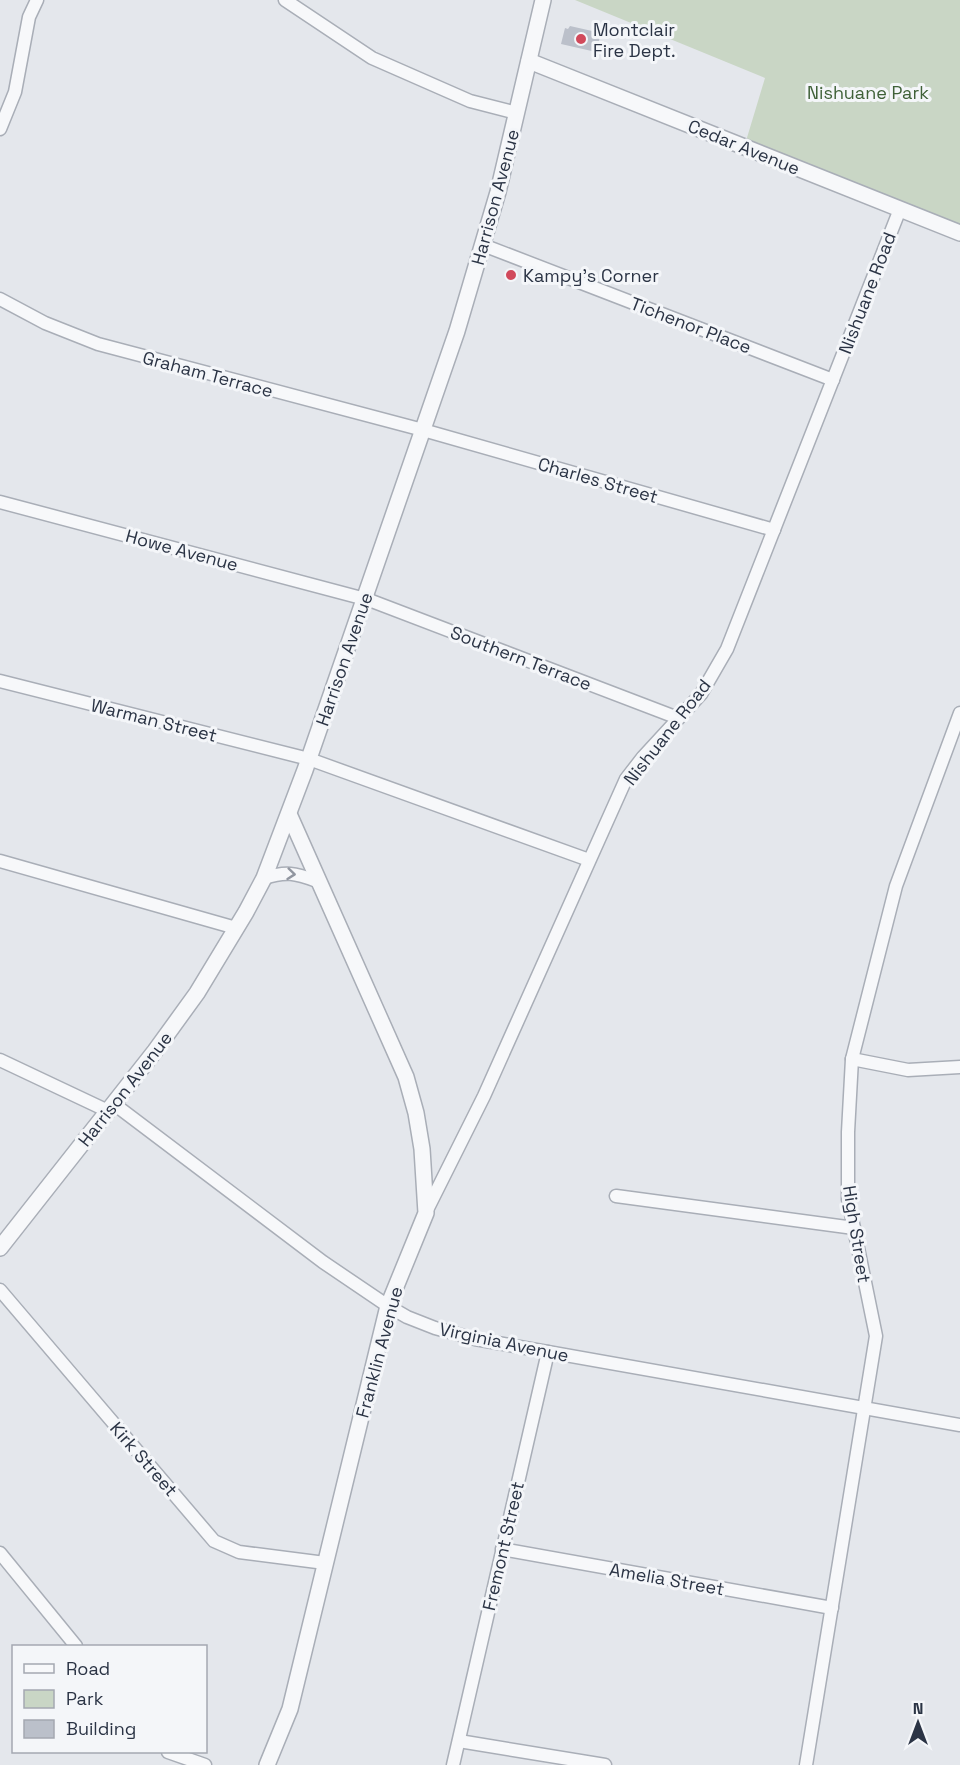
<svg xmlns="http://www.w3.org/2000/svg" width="960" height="1765" font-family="'Space Grotesk',sans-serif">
	<rect width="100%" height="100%" fill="#e4e7ec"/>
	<!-- green -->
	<path fill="#c9d6c5" d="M575,0H960V230L746,141L765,78Z"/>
	<!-- building -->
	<path fill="#bbc0ca" d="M570,26L601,33L596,52L561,44L565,28L568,29Z"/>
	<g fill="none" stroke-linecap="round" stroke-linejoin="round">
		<defs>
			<g id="minor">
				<path d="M285,0L372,58L470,101L517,113"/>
				<path d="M0,129L15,92L29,17L37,0"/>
				<path d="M483,245L833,380"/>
				<path d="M0,299L45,323L98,344L423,430L774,530"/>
				<path d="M0,502L369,600L678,718"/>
				<path d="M0,681L309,759L589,860"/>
				<path d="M0,861L236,928"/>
				<path d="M264,878C286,871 295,873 317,881"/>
				<path d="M852,1059L908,1070L960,1067"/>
				<path d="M0,1060L108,1111"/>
				<path d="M114,1104L323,1262L388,1306L407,1317L435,1328L475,1339L960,1425"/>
				<path d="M616,1196L854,1228"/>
				<path d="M426,1212L484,1096L626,779L643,757L701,694L727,649L900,209"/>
				<path d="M0,1290L214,1541L239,1552L325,1563"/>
				<path d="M502,1549L832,1608"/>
				<path d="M0,1553L76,1646"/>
				<path d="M459,1741L605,1765"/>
				<path d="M168,1752L205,1765"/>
				<path d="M453,1765L548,1352"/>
				<path d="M806,1765L876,1336L848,1199V1132L852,1059L896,886L960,713"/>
			</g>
			<g id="tertiary">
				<path d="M529,61L960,233"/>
				<path d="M0,1248L155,1051L197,993L246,912L264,878L305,770L457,331L498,192L543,0"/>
				<path d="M267,1765L290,1709L388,1306L426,1213L422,1149L416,1113L406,1077L289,814"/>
			</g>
		</defs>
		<!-- minor casing -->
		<use href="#minor" stroke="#a9aeb7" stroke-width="15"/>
		<!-- tertiary casing -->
		<use href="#tertiary" stroke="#a9aeb7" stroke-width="18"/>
		<!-- minor -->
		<use href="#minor" stroke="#f7f8fa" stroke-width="12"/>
		<!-- tertiary -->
		<use href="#tertiary" stroke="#f7f8fa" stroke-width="15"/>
	</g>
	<!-- one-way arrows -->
	<defs><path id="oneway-chevron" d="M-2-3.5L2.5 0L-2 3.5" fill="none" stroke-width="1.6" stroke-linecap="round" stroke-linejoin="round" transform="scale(1.5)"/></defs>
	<use stroke="#9196a0" href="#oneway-chevron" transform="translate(291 874) rotate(6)"/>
	<!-- markers -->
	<g fill="#d1495b" stroke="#f4f6f9" stroke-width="2">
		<circle cx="581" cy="39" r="6"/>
		<circle cx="511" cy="275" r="6"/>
	</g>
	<g text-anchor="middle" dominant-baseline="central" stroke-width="6" stroke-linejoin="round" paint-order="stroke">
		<!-- poi labels -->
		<g font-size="18" fill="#2b3445" stroke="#f4f6f9" text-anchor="start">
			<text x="593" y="29">Montclair<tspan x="593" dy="21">Fire Dept.</tspan></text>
			<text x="523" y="275">Kampy's Corner</text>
		</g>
		<!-- park labels -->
		<g font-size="18" fill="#3f6138" stroke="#f4f6f9">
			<text x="868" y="92">Nishuane Park</text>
		</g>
		<!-- street labels -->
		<g font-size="18" fill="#2b3445" stroke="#f4f6f9">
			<text transform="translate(744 147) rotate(22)">Cedar Avenue</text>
			<text transform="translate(495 197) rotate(-75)">Harrison Avenue</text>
			<text transform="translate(867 293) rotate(-69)">Nishuane Road</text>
			<text transform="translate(691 325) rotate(21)">Tichenor Place</text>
			<text transform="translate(208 374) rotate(15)">Graham Terrace</text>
			<text transform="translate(598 480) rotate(16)">Charles Street</text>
			<text transform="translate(182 550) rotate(15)">Howe Avenue</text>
			<text transform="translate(521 658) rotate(21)">Southern Terrace</text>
			<text transform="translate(344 659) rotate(-71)">Harrison Avenue</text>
			<text transform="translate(154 720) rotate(14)">Warman Street</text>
			<text transform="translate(667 732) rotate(-52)">Nishuane Road</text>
			<text transform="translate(125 1089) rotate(-52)">Harrison Avenue</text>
			<text transform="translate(857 1234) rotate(81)">High Street</text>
			<text transform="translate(504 1342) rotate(12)">Virginia Avenue</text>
			<text transform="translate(379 1352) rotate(-75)">Franklin Avenue</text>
			<text transform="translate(144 1459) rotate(49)">Kirk Street</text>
			<text transform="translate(503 1546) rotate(-77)">Fremont Street</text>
			<text transform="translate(667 1579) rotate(10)">Amelia Street</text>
		</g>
	</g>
	<!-- legend -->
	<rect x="12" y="1645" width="195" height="108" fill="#f4f6f9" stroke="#a4a8b1" stroke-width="1.5"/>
	<rect x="24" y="1664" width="30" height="9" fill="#f7f8fa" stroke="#a4a8b1" stroke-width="1.5"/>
	<text x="66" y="1675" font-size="18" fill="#2b3445">Road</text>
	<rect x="24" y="1690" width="30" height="18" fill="#c9d6c5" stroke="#a4a8b1" stroke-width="1.5"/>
	<text x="66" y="1705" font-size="18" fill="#2b3445">Park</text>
	<rect x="24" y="1720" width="30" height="18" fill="#bbc0ca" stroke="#a4a8b1" stroke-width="1.5"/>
	<text x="66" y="1735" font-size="18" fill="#2b3445">Building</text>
	<!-- north arrow -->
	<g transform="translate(918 1723)" stroke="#f4f6f9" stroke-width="4.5" paint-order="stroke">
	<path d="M0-4.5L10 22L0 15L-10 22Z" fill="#2b3445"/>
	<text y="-9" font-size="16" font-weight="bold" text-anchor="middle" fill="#2b3445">N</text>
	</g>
</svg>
